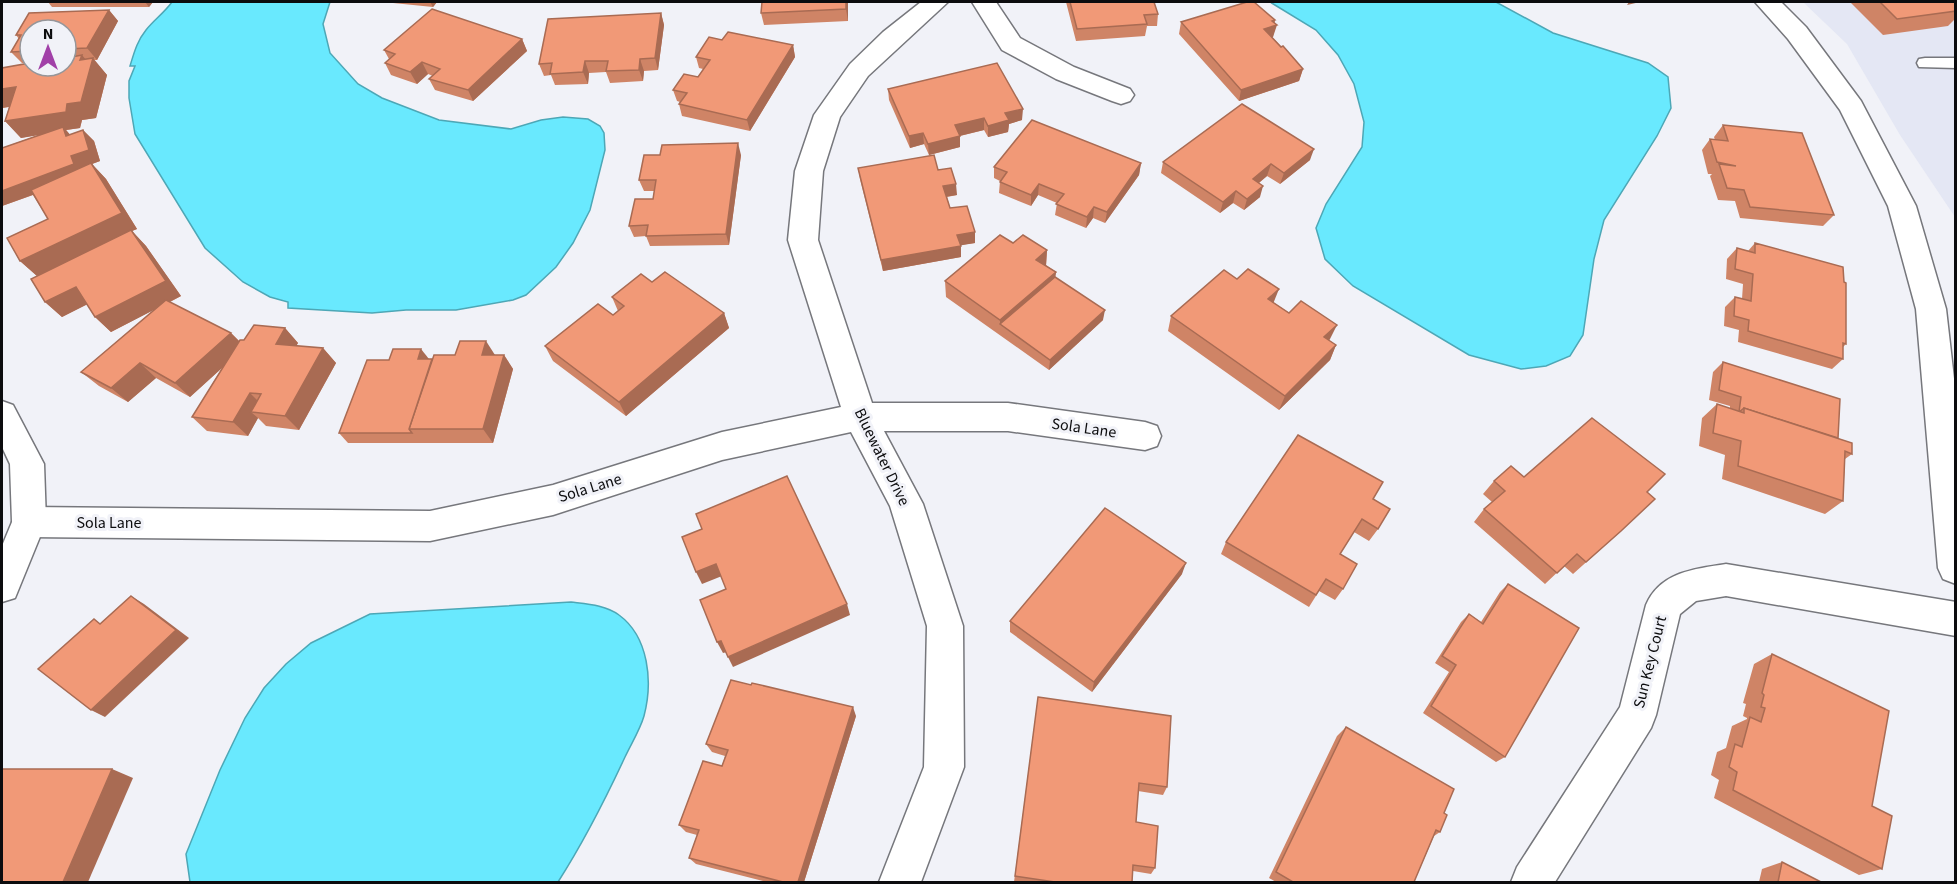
<svg xmlns="http://www.w3.org/2000/svg" width="1957" height="884" font-family="'Source Sans 3',sans-serif">
	<rect width="100%" height="100%" fill="#f1f2f8"/>
	<!-- built -->
	<path fill="#e4e7f4" d="M1803,2H1955V217L1900,135L1847,44Z"/>
	<!-- water -->
	<g fill="#69e9fe" stroke="#4da7b6" stroke-width="1.5">
		<path d="M172,2H330L323,24L330,53L358,84L382,98L439,120L511,129L541,120L563,117L588,119L600,126L604,133L605,150L590,210L573,243L556,267L526,295L513,300L456,310H406L372,313L288,308V302L270,297L243,282L205,248L135,134L129,98V81L135,66H130C134,53 137,41 146,30C154,20 164,13 172,2Z"/>
		<path d="M1270,2H1496L1553,33L1648,63L1668,77L1671,108L1657,136L1604,220L1594,259L1583,335L1570,356L1546,366L1521,369L1469,355L1353,286L1325,259L1316,228L1326,204L1362,147L1364,122L1354,84L1338,55L1316,30Z"/>
		<path d="M571,602C587,604 606,605 619,615C649,637 653,682 644,716C640,730 631,744 625,757C605,800 583,843 558,882H190L186,854L220,770L245,718L264,688L286,664L311,643L370,614Z"/>
	</g>
	<g fill="none" stroke-linecap="round" stroke-linejoin="round">
		<defs>
			<path id="lane" d="M1925,58H1956V68L1919,67L1917,63L1919,59Z"/>
			<g id="street">
				<path d="M921,2H948L868,76L840,117L823,171L818,240L872,403H1008L1145,422L1157,426L1161,436L1157,446L1145,450L1008,431H884L923,504L963,626L964,767L921,882H879L924,767L927,626L890,506L851,432L722,460L553,515L430,541L29,537L17,533L12,522L17,511L29,507L430,511L553,485L722,432L841,407L788,240L795,171L814,115L850,64L883,32Z"/>
				<path d="M972,2H996L1020,38L1074,67L1130,89L1134,95L1130,101L1121,104L1112,101L1056,79L1002,50Z"/>
				<path d="M1755,2H1781L1806,27L1861,101L1916,206L1946,309L1956,396V584L1943,579L1938,568L1916,309L1888,206L1840,110L1788,39Z"/>
				<path d="M1726,564L1956,602V636L1726,596L1696,601L1680,614L1656,715L1651,728L1555,882H1511L1517,867L1620,707L1646,605C1660,572 1694,569 1726,564Z"/>
			</g>
			<path id="secondary" d="M2,401L13,405L44,464L46,522L15,598L2,602V546L12,522L10,464L2,447Z"/>
		</defs>
		<!-- lane casing -->
		<use href="#lane" stroke="#76777c" stroke-width="3"/>
		<!-- street casing -->
		<use href="#street" stroke="#76777c" stroke-width="3"/>
		<!-- secondary casing -->
		<use href="#secondary" stroke="#76777c" stroke-width="3"/>
		<!-- lane -->
		<use href="#lane" fill="#fff" fill-rule="evenodd"/>
		<!-- street -->
		<use href="#street" fill="#fff" fill-rule="evenodd"/>
		<!-- secondary -->
		<use href="#secondary" fill="#fff" fill-rule="evenodd"/>
	</g>
	<!-- wall -->
	<g fill="#cf8466">
		<path d="M48,2H153L149,7H52Z"/>
		<path d="M383,2H437L433,7Z"/>
		<path d="M762,2H848V21L764,25L761,13Z"/>
		<path d="M1066,2H1154L1158,14L1157,26H1147L1145,36L1076,41Z"/>
		<path d="M1850,2H1954L1956,3V18L1948,26L1883,35Z"/>
		<path d="M109,10L118,21L97,60H94L107,75L96,118L82,120L80,128L66,130L70,135L83,130L94,141L100,161L92,164L106,179L137,229L132,231L146,246L181,296L170,302L231,333L239,341L240,340H244L254,325L285,328L298,343L296,346L323,348L336,363L299,430L266,426L258,418L248,436L207,431L192,417L222,368L190,397L156,378L128,402L99,386L81,372L155,309L111,332L95,317L87,304L62,317L45,302L31,279L37,276L20,261L7,238L48,219L33,195L2,206V148L41,134L21,138L5,121L9,107L2,108V68L30,63V66H66V30H30V63H22L11,52L19,39L16,35L29,13Z"/>
		<path d="M661,13L664,25L658,70L644,71L643,81L610,83L606,72L589,73L588,84L555,85L551,75L544,76L539,64Z"/>
		<path d="M1275,20L1273,37H1272L1303,69L1299,81L1239,101L1179,34L1181,22Z"/>
		<path d="M522,39L527,51L473,101L435,90L429,79L433,76L428,74L417,84L391,75L385,63L389,59L384,50Z"/>
		<path d="M722,40L793,45L795,57L750,131L682,116L679,104L680,102L677,101L673,90L698,77L703,69L699,68L696,57Z"/>
		<path d="M888,89L1022,120L1009,124L1008,132L988,137L984,130L960,136V147L929,155L924,144L910,148L889,100Z"/>
		<path d="M1723,125L1834,215L1823,226L1740,218L1735,201L1718,200L1710,176L1712,174H1708L1702,150L1710,139L1715,140L1714,137Z"/>
		<path d="M741,155L729,245L650,246L646,236L634,237L629,226L653,199L654,191H644L639,180Z"/>
		<path d="M1310,160L1280,184L1267,176L1259,183L1260,197L1244,210L1233,203L1220,213L1161,173L1163,162Z"/>
		<path d="M1141,163L1139,175L1105,223L1093,218L1086,228L1055,215L1057,203L1038,195L1031,206L999,193L1000,181L994,178V167Z"/>
		<path d="M858,168L938,170L957,195L947,197L950,208L975,232V243L960,245L961,257L883,271L860,179Z"/>
		<path d="M1013,243L1047,250L1046,265L1056,272L1055,277L1103,320L1049,370L946,297L945,281Z"/>
		<path d="M1755,243L1846,344L1843,347V359L1832,369L1738,342L1739,330L1724,326L1725,307L1735,297L1742,299L1743,284L1726,279L1727,259L1737,248L1748,251Z"/>
		<path d="M652,282L724,313L729,328L626,416L553,361L545,346L613,315L618,311L612,297Z"/>
		<path d="M1274,303L1330,339L1329,340L1336,345L1330,360L1279,410L1168,331L1171,316Z"/>
		<path d="M495,355H504L513,369L493,443H348L339,433L429,359Z"/>
		<path d="M1723,362L1838,438L1852,454L1845,459L1843,501L1825,514L1722,479L1725,455L1699,446L1702,418L1717,404L1730,409V406L1709,400L1713,372Z"/>
		<path d="M1524,477L1647,492L1621,531L1573,574L1564,566L1545,584L1474,522L1484,509L1492,502L1483,494L1494,481Z"/>
		<path d="M1373,499L1378,529L1369,541L1354,532L1340,554L1343,589L1335,600L1319,591L1309,607L1221,554L1226,542Z"/>
		<path d="M1182,574L1092,692L1010,632V621Z"/>
		<path d="M1508,584L1505,757L1496,762L1423,713L1449,672L1435,663L1461,622L1469,614L1481,622L1500,592Z"/>
		<path d="M1772,654L1872,806L1882,869L1859,875L1714,798L1719,780L1711,775L1717,752L1726,748L1732,726L1747,719V718L1743,716L1746,704L1743,703L1754,664Z"/>
		<path d="M1038,697L1167,787L1163,795L1138,791L1136,822L1155,868L1151,874L1133,871L1132,882H1014Z"/>
		<path d="M856,716L804,882H767L696,864L689,858L697,835L686,832L679,825L722,766L725,756L712,752L706,744Z"/>
		<path d="M1346,727L1444,813L1440,832L1434,836L1414,882H1276L1269,878L1337,736Z"/>
		<path d="M1782,862L1821,882H1759L1762,869Z"/>
	</g>
	<!-- shaded-wall -->
	<g fill="#a96b53">
		<path d="M145,2H153L149,7Z"/>
		<path d="M430,2H437L433,7Z"/>
		<path d="M846,2H848V21L846,9Z"/>
		<path d="M1629,2H1640L1627,5Z"/>
		<path d="M109,10L118,21L97,60L87,48Z"/>
		<path d="M661,13L664,25L658,70L655,58Z"/>
		<path d="M1275,20L1273,26L1277,25L1273,37L1261,41L1264,29L1272,21Z"/>
		<path d="M522,39L527,51L473,101L468,90Z"/>
		<path d="M793,45L795,57L750,131L747,120Z"/>
		<path d="M82,55L91,66L93,58L107,75L96,118L82,120L80,128L66,130L73,138L66,136L64,131L21,138L5,121L67,104Z"/>
		<path d="M640,59L644,71L643,81L639,70Z"/>
		<path d="M585,61L589,73L588,84L583,72Z"/>
		<path d="M422,62L428,74L417,84L410,72Z"/>
		<path d="M1303,69L1299,81L1239,101L1241,90Z"/>
		<path d="M16,87L31,103L2,108V89Z"/>
		<path d="M1023,109L1022,120L1009,124L1008,132L988,137V126L1005,113Z"/>
		<path d="M984,118V130L955,137V125Z"/>
		<path d="M83,130L94,141L100,161L92,164L106,179L137,229L132,231L146,246L181,296L111,332L95,317L166,281L37,276L20,261L85,176L2,206V191L71,156Z"/>
		<path d="M923,133L924,144L910,148L909,136Z"/>
		<path d="M960,136V147L929,155L928,144Z"/>
		<path d="M738,143L741,155L729,245L726,234Z"/>
		<path d="M1314,149L1310,160L1280,184L1284,173Z"/>
		<path d="M1141,163L1139,175L1105,223L1107,212Z"/>
		<path d="M1271,164L1267,176L1250,190L1253,179Z"/>
		<path d="M956,184L957,195L944,197L943,186Z"/>
		<path d="M1039,184L1038,195L1031,206V195Z"/>
		<path d="M1263,186L1260,197L1244,210L1247,199Z"/>
		<path d="M1236,191L1233,203L1220,213L1223,202Z"/>
		<path d="M1094,207L1093,218L1086,228L1087,217Z"/>
		<path d="M975,232V243L957,246V235Z"/>
		<path d="M961,246V257L883,271L881,260Z"/>
		<path d="M1047,250L1046,266L1036,260Z"/>
		<path d="M1056,272L1054,287L1000,324V320Z"/>
		<path d="M76,287L92,302L62,317L45,302Z"/>
		<path d="M1279,289L1273,304L1268,299Z"/>
		<path d="M1105,310L1103,320L1049,370L1050,360Z"/>
		<path d="M724,313L729,328L626,416L619,402Z"/>
		<path d="M1337,325L1330,339L1318,352L1324,337Z"/>
		<path d="M285,328L298,343L289,358L276,344Z"/>
		<path d="M231,333L245,347L190,397L175,383Z"/>
		<path d="M486,341L495,355H482Z"/>
		<path d="M1336,345L1330,360L1279,410L1285,396Z"/>
		<path d="M323,348L336,363L299,430L285,416Z"/>
		<path d="M421,349L429,359H418Z"/>
		<path d="M504,355L513,369L493,443L483,429Z"/>
		<path d="M140,363L156,378L128,402L111,388Z"/>
		<path d="M250,393L264,407L251,412L258,418L248,436L233,422Z"/>
		<path d="M1186,563L1182,574L1092,692L1094,682Z"/>
		<path d="M716,564L722,576L702,584L696,572Z"/>
		<path d="M131,596L144,604L189,638L105,717L91,710Z"/>
		<path d="M847,604L850,615L733,667L728,657Z"/>
		<path d="M721,641L727,652L723,653L717,642Z"/>
		<path d="M853,707L856,716L804,882H798Z"/>
		<path d="M112,769L133,778L88,882H63Z"/>
	</g>
	<!-- building -->
	<g fill="#f19977" stroke="#a96b53" stroke-width="1.5">
		<path d="M762,2H846V9L761,13Z"/>
		<path d="M1070,2H1154L1158,14L1144,15L1147,24L1077,29Z"/>
		<path d="M1247,2H1254L1275,20L1272,21L1277,25L1264,29L1281,47L1283,46L1303,69L1241,90L1181,22Z"/>
		<path d="M1880,2H1954L1956,3V11L1897,19Z"/>
		<path d="M432,9L522,39L468,90L429,79L440,69L422,62L410,72L385,63L395,54L384,50Z"/>
		<path d="M109,10L87,48L66,49V30H30V51L11,52L21,35H16L29,13Z"/>
		<path d="M661,13L655,58L640,59L639,70L606,71L608,61H585L583,72L550,74L552,63L539,64L548,19Z"/>
		<path d="M728,32L793,45L747,120L679,104L687,93L673,90L684,74L698,77L710,60L696,57L709,37L722,40Z"/>
		<path d="M82,55L80,60L93,58L81,102L67,104L66,112L5,121L16,87L2,89V68L30,63V66H66V58Z"/>
		<path d="M997,63L1023,109L1005,113L1009,120L988,126L984,118L955,125L960,136L928,144L923,133L909,136L888,89Z"/>
		<path d="M1242,104L1314,149L1284,173L1271,164L1253,179L1263,186L1247,199L1236,191L1223,202L1163,162Z"/>
		<path d="M1032,120L1141,163L1107,212L1094,207L1087,217L1056,204L1064,194L1039,184L1031,195L1000,182L1007,172L994,167Z"/>
		<path d="M1723,125L1802,133L1834,215L1750,207L1744,190L1727,188L1719,164L1736,166L1717,162L1710,139L1728,141Z"/>
		<path d="M63,127L66,136L83,130L89,150L71,156L74,164L2,191V148Z"/>
		<path d="M738,143L726,234L646,236L648,225L629,226L635,199H653L656,180H639L644,155H660L662,145Z"/>
		<path d="M934,155L938,170L951,168L956,184L943,186L950,208L967,206L975,232L957,235L961,246L881,260L858,168Z"/>
		<path d="M91,163L122,213L20,261L7,238L48,219L31,190Z"/>
		<path d="M131,230L166,281L95,317L76,287L45,302L31,279Z"/>
		<path d="M1000,235L1013,243L1023,235L1047,250L1036,260L1056,272L1000,320L945,281Z"/>
		<path d="M1755,243L1843,267L1844,282L1846,283V344L1843,343V359L1748,331L1749,320L1734,316L1735,297L1751,301L1753,274L1735,269L1737,248L1755,253Z"/>
		<path d="M1248,269L1279,289L1268,299L1289,313L1301,301L1337,325L1324,337L1336,345L1285,396L1171,316L1224,270L1237,279Z"/>
		<path d="M665,272L724,313L619,402L545,346L598,304L613,315L624,306L612,297L641,274L652,282Z"/>
		<path d="M1055,277L1105,310L1050,360L1000,324Z"/>
		<path d="M166,300L231,333L175,383L140,363L111,388L81,372Z"/>
		<path d="M254,325L285,328L276,344L323,348L285,416L251,412L261,394L250,393L233,422L192,417L240,340H244Z"/>
		<path d="M460,341H486L482,355H504L483,429H409L434,355H455Z"/>
		<path d="M393,349H421L418,359H432L409,429L412,433H339L367,360H389Z"/>
		<path d="M1723,362L1840,399L1838,438L1744,408L1739,412L1741,397L1719,390Z"/>
		<path d="M1717,404L1744,413V408L1852,443V454L1845,451L1843,501L1738,466L1741,441L1713,433Z"/>
		<path d="M1592,418L1665,474L1647,492L1655,499L1621,531L1586,562L1577,554L1557,573L1484,509L1505,491L1494,481L1511,466L1524,477Z"/>
		<path d="M1298,435L1383,482L1373,499L1390,509L1378,529L1362,519L1340,554L1357,564L1343,589L1326,579L1316,595L1226,542Z"/>
		<path d="M787,476L847,604L728,657L721,641L717,642L700,600L726,589L716,564L696,572L682,537L702,529L696,514Z"/>
		<path d="M1105,508L1186,563L1094,682L1010,621Z"/>
		<path d="M1508,584L1579,628L1505,757L1431,706L1456,665L1442,656L1469,614L1483,624Z"/>
		<path d="M131,596L176,630L91,710L38,669L94,619L100,624Z"/>
		<path d="M1772,654L1889,711L1872,806L1892,816L1882,869L1733,790L1737,772L1729,767L1735,744L1742,747L1750,717L1761,722L1765,708L1761,707L1764,695L1762,693Z"/>
		<path d="M731,680L751,685L752,683L853,707L798,882H783L689,858L699,830L679,825L703,761L722,766L728,750L706,744Z"/>
		<path d="M1038,697L1171,716L1167,787L1139,783L1136,822L1158,826L1155,868L1133,865L1132,882H1055L1015,876Z"/>
		<path d="M1346,727L1454,789L1444,813L1447,815L1440,832L1436,830L1414,882H1293L1276,872Z"/>
		<path d="M2,769H112L63,882H2Z"/>
		<path d="M1782,862L1821,882H1778Z"/>
	</g>
	<g text-anchor="middle" dominant-baseline="central" stroke-width="6" stroke-linejoin="round" paint-order="stroke">
		<!-- street labels -->
		<g font-size="16" fill="#0c0c0e" stroke="#f1f2f8">
			<text transform="translate(1084 428) rotate(8)">Sola Lane</text>
			<text transform="translate(882 457) rotate(64)">Bluewater Drive</text>
			<text transform="translate(590 488) rotate(-17)">Sola Lane</text>
			<text x="109" y="523">Sola Lane</text>
			<text transform="translate(1650 662) rotate(-76)">Sun Key Court</text>
		</g>
	</g>
	<!-- border -->
	<rect width="1957" height="884" fill="none" stroke="#0c0c0e" stroke-width="6"/>
	<!-- north arrow -->
	<g transform="translate(48 48)"><circle r="28" fill="#f1f2f8" stroke="#95969a" stroke-width="1.5"/>
	<path d="M0-4.5L10 22L0 15L-10 22Z" fill="#a140a8"/>
	<text y="-9" font-size="16" font-weight="bold" text-anchor="middle" fill="#0c0c0e">N</text>
	</g>
</svg>
